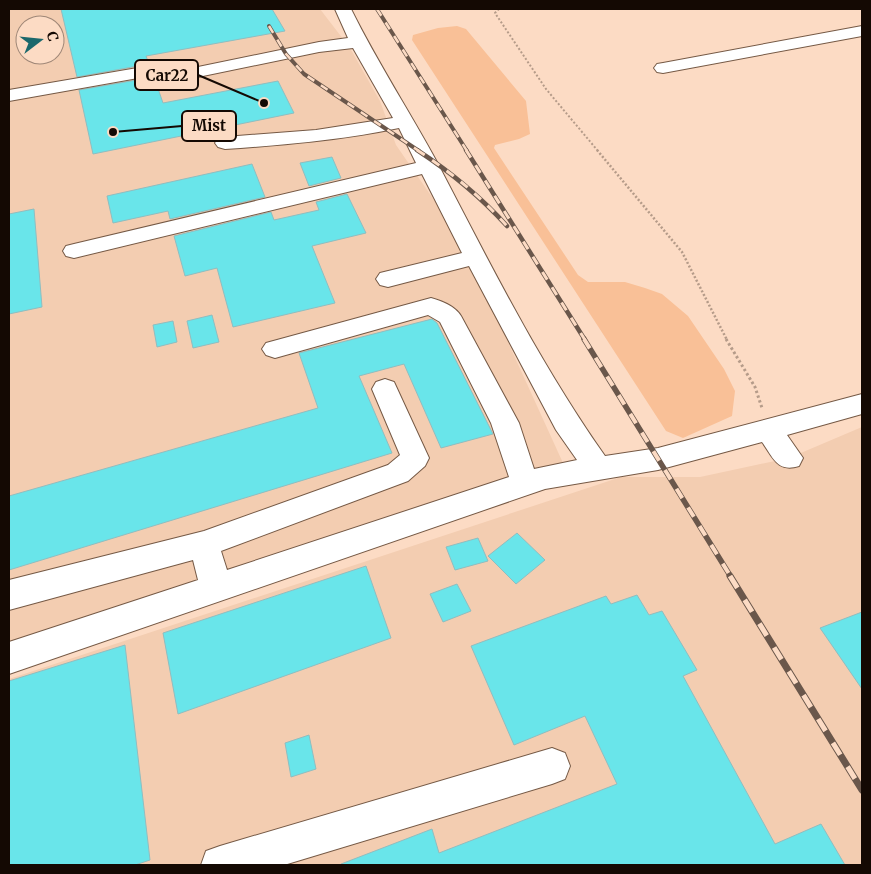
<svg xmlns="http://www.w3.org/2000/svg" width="871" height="874" font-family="Merriweather,serif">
	<rect width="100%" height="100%" fill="#fcdbc4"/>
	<!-- built -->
	<g fill="#f3cdb1" fill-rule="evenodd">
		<path d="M9,9H320L350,48L380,101L396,145L461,239L563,463L262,566L9,643ZM25,25H55V55H25Z"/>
		<path d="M862,427V865H9V679L621,477H700L789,458Z"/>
	</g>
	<!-- green -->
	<path fill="#f9c097" d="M457,26L466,29L526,101L530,134L519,139L495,145L494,148L578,275L588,282H625L645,288L662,294L688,316L724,369L735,391L732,416L683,438L666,431L412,40L413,35L438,28Z"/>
	<!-- building -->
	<g fill="#69e5ea" stroke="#90bdbf">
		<path d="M61,9H272L285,31L146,56L149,64L77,77Z"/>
		<path d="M154,77L163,103L278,81L294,113L93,154L79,90Z"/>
		<path d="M332,157L341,178L309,186L300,163Z"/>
		<path d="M252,164L265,197L170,219L168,211L113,223L107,196Z"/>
		<path d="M347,194L366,233L312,246L335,303L233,327L217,268L185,276L174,236L271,212L274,220L319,210L316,202Z"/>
		<path d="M34,209L42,307L9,314V214Z"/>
		<path d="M212,315L219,342L193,348L187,321Z"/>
		<path d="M432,319L437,323L493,434L441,448L404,364L359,376L392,453L9,570V496L318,408L299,353Z"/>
		<path d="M173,321L177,342L157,347L153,325Z"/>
		<path d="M517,533L545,560L516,584L488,556Z"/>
		<path d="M478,538L488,561L455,570L446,547Z"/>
		<path d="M366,566L391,638L178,714L163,633Z"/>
		<path d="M457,584L471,611L443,622L430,594Z"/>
		<path d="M637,595L649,615L662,611L697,670L683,676L775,844L821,824L845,865H342L341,864L432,829L439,853L617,784L585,716L514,745L471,646L606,596L611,604Z"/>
		<path d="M862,612V689L820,628Z"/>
		<path d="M125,645L150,860L135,865H9V681Z"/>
		<path d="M309,735L316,769L291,777L285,743Z"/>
	</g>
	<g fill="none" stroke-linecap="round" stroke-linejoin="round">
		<defs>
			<g id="minor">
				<path d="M335,9H351C377,62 410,112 438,164C489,262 540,364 605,456L658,448L862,394V414L787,435L803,458L799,466C777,473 773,457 762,442L658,470L545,489L9,674V642L198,580L193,560L9,610V580L204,531L388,465L400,455L372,389L376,382L385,379L394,382L429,458L425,466L408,481L221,551L227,570L509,477L491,423L440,322L428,315L275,358L266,355L262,349L266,343L431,298C442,301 455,306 461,316L519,423L534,469L577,460L556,430L469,266L388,287L380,285L376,279L380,273L462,253L422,174L74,258L66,256L63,251L66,246L74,244L416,163L399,128C342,140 283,145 225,149L218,147L215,143L218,139L225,137L316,130L393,118L353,48L319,52L198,77L155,75L9,101V90L155,65L198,67L319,42L348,38Z"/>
				<path d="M862,26V36L663,73L657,72L654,68L657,64L663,63Z"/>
				<path d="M552,748L565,753L570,766L565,779L552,784L284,865H201L206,851L220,846Z"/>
			</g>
		</defs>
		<!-- minor casing -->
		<use href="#minor" stroke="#755945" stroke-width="2"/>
		<!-- path-far2 -->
		<path stroke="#b59b89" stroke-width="2" stroke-dasharray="2 2" stroke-linecap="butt" d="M499,9L495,13L546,89L598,151"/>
		<!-- path-far1 -->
		<path stroke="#b59b89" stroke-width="2.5" stroke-dasharray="2 2" stroke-linecap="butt" d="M597,150L682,252L727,340"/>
		<!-- path -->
		<path stroke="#b59b89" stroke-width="3" stroke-dasharray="2.5 2.5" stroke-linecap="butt" d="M726,339L755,387L762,408"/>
		<!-- minor -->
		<use href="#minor" fill="#fff" fill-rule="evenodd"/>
		<defs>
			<g id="rail-far3">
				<path d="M377,9L467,151"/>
				<path d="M269,26L286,54L304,74L419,151"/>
			</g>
			<g id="rail-far2">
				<path d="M417,150C452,173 479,195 507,226"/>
				<path d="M466,150L585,340"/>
			</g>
			<path id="rail-far1" d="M584,339L731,577"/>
			<path id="rail" d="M730,576L862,790"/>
		</defs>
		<!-- rail-far3 casing -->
		<use href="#rail-far3" stroke="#6a574b" stroke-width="4"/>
		<!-- rail-far2 casing -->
		<use href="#rail-far2" stroke="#6a574b" stroke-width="4.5"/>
		<!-- rail-far1 casing -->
		<use href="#rail-far1" stroke="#6a574b" stroke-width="5.5"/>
		<!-- rail casing -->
		<use href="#rail" stroke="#6a574b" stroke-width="7"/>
		<!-- rail-far3 -->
		<use href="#rail-far3" stroke="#fcdbc4" stroke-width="2.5" stroke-dasharray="8" stroke-linecap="butt"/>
		<!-- rail-far2 -->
		<use href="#rail-far2" stroke="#fcdbc4" stroke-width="3" stroke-dasharray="9" stroke-linecap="butt"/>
		<!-- rail-far1 -->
		<use href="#rail-far1" stroke="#fcdbc4" stroke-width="4" stroke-dasharray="11" stroke-linecap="butt"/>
		<!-- rail -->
		<use href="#rail" stroke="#fcdbc4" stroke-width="5" stroke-dasharray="14" stroke-linecap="butt"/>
	</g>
	<!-- callouts -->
	<path fill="none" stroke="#140903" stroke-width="2" d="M264 103L198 75M113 132L182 126"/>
	<g fill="#140903" stroke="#fcdbc4" stroke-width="2">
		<circle cx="264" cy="103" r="5"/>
		<circle cx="113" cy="132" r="5"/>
	</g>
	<g fill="#fcdbc4" stroke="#140903" stroke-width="2">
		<rect x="135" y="60" width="63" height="30" rx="5"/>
		<rect x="182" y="111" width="54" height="30" rx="5"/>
	</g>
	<g font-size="15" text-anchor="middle" font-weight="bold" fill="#140903">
		<text x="167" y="81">Car22</text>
		<text x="209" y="131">Mist</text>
	</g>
	<!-- border -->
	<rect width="871" height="874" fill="none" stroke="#140903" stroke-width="20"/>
	<!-- north arrow -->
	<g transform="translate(40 40) rotate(74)"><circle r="24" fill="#fcdbc4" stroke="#9f8777"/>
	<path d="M0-4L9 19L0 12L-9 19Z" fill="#1b686c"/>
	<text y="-8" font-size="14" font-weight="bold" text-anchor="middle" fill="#140903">С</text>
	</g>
</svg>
